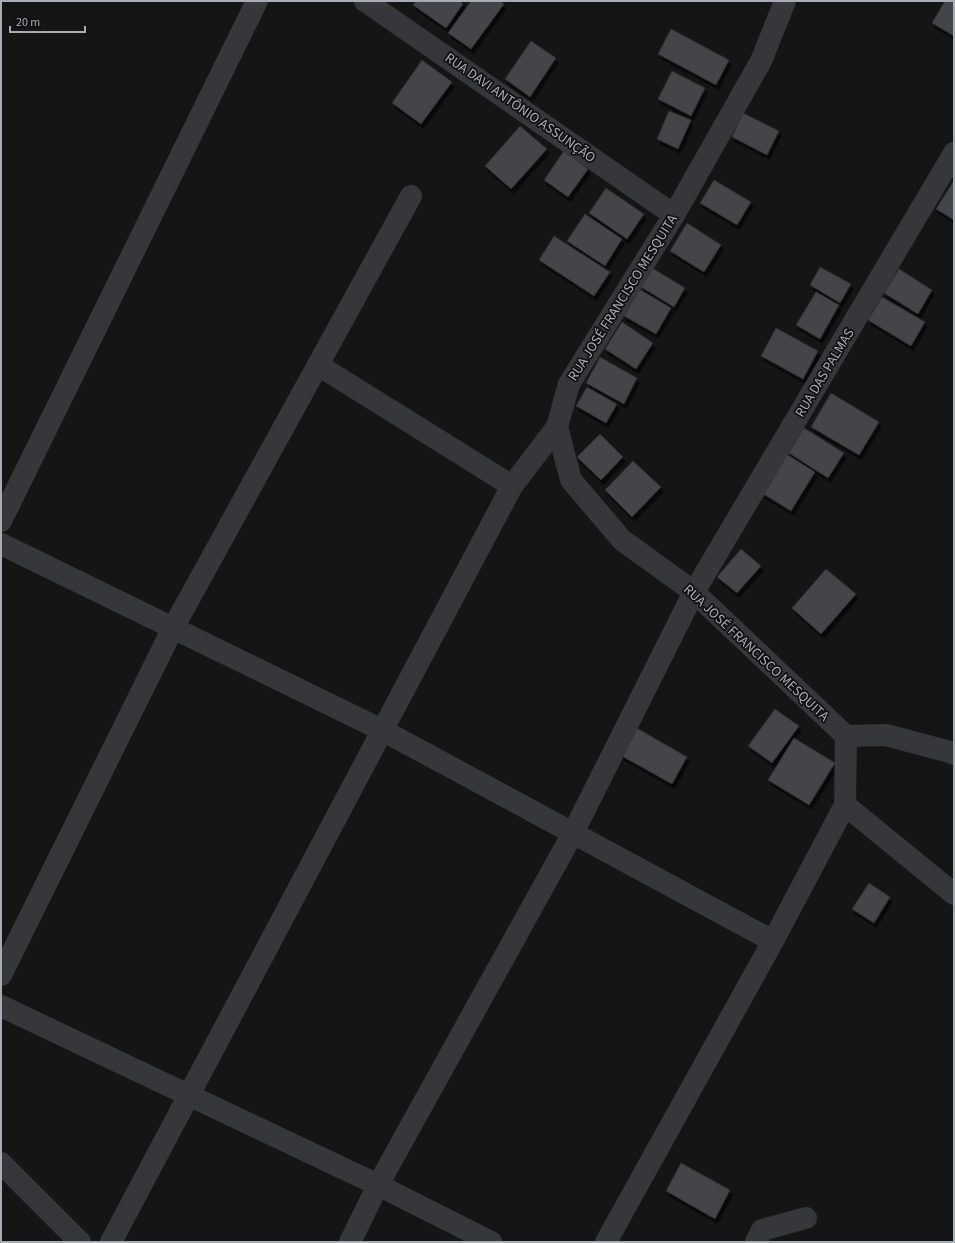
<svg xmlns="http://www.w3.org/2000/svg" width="955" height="1243" font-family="'Source Sans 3',sans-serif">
	<defs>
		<filter id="shadow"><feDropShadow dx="2.5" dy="4.5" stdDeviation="0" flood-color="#0009"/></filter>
	</defs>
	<rect width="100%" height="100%" fill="#151516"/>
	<!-- building -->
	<g fill="#444549" stroke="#2f2f32" filter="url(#shadow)">
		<path d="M416,1H460L463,4L446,28L413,5Z"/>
		<path d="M471,1H500L504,4L471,49L448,33Z"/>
		<path d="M945,1H954V36L932,23Z"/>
		<path d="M671,29L729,60L716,85L658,54Z"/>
		<path d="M531,41L556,58L530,97L505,79Z"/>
		<path d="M422,60L452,82L421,124L392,103Z"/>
		<path d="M672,71L705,88L691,116L658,99Z"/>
		<path d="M669,111L691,120L678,149L657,139Z"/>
		<path d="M743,113L779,131L767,155L732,137Z"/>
		<path d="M520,126L547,149L511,189L485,166Z"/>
		<path d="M564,151L588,169L568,197L544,180Z"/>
		<path d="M714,180L751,202L737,225L700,203Z"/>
		<path d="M953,182H954V220L936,209Z"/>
		<path d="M606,188L644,214L627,239L589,213Z"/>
		<path d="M585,214L622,239L605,266L567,241Z"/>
		<path d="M687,223L721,245L704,272L670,251Z"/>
		<path d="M554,236L610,272L594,296L539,260Z"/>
		<path d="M820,267L851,284L840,303L810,285Z"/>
		<path d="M652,268L685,288L674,307L641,287Z"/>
		<path d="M899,269L932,290L918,314L884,293Z"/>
		<path d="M639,289L671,308L656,334L624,316Z"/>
		<path d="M816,292L839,305L820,339L796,325Z"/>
		<path d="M882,297L925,322L911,346L868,320Z"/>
		<path d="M622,322L653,343L636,369L605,349Z"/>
		<path d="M776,328L818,351L803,379L761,356Z"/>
		<path d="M600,357L637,378L624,404L586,383Z"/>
		<path d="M587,387L617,404L606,423L576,406Z"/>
		<path d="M831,393L879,422L859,455L811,427Z"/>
		<path d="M804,428L844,453L828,478L789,453Z"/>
		<path d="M600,434L623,457L601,480L577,457Z"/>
		<path d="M786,454L815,472L791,511L762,493Z"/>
		<path d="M633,461L661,487L632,517L605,490Z"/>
		<path d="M741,549L761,566L737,593L717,577Z"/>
		<path d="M826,569L856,594L821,634L792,608Z"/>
		<path d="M775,709L799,726L772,763L748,746Z"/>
		<path d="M635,727L687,757L672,784L620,755Z"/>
		<path d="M794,738L835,763L809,805L768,780Z"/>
		<path d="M869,883L890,897L874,923L852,909Z"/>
		<path d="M681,1163L730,1190L715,1219L666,1191Z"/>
	</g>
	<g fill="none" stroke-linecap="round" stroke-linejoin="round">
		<!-- minor -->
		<g stroke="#36373b" stroke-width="22">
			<path d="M365,1L674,215"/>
			<path d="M785,1L761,61L674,215L569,384L557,427L571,480L622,540L694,592L846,736"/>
			<path d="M318,365L512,486"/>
			<path d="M1,521L257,1"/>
			<path d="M1,544L382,730L773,941"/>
			<path d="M846,736L845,805L954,894"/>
			<path d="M846,736L886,735L950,752L954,754"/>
			<path d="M1,975L173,628L411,196"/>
			<path d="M1,1006L378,1185L491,1242"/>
			<path d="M1,1163L80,1242"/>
			<path d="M111,1242L512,486L557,427"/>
			<path d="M350,1242L378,1185L573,833L694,592L954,153"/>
			<path d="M606,1242L773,941L845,805"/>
			<path d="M756,1242L762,1230L806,1218"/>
		</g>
	</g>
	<g text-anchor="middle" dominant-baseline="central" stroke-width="3.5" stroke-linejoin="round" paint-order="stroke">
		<!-- street labels -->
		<g font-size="14" fill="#a8adb5" stroke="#101011">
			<text transform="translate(520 108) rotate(35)">RUA DAVI ANTÔNIO ASSUNÇÃO</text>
			<text transform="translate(623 298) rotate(-58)">RUA JOSÉ FRANCISCO MESQUITA</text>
			<text transform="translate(825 373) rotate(-59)">RUA DAS PALMAS</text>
			<text transform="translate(756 653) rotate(43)">RUA JOSÉ FRANCISCO MESQUITA</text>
		</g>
	</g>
	<!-- border -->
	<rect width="955" height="1243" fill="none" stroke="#a8adb5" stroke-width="4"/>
	<!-- scale -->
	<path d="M10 26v6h75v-6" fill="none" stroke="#a8adb5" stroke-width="2"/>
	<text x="16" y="26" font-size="12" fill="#a8adb5" stroke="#101011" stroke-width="3" paint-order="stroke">20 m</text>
</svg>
